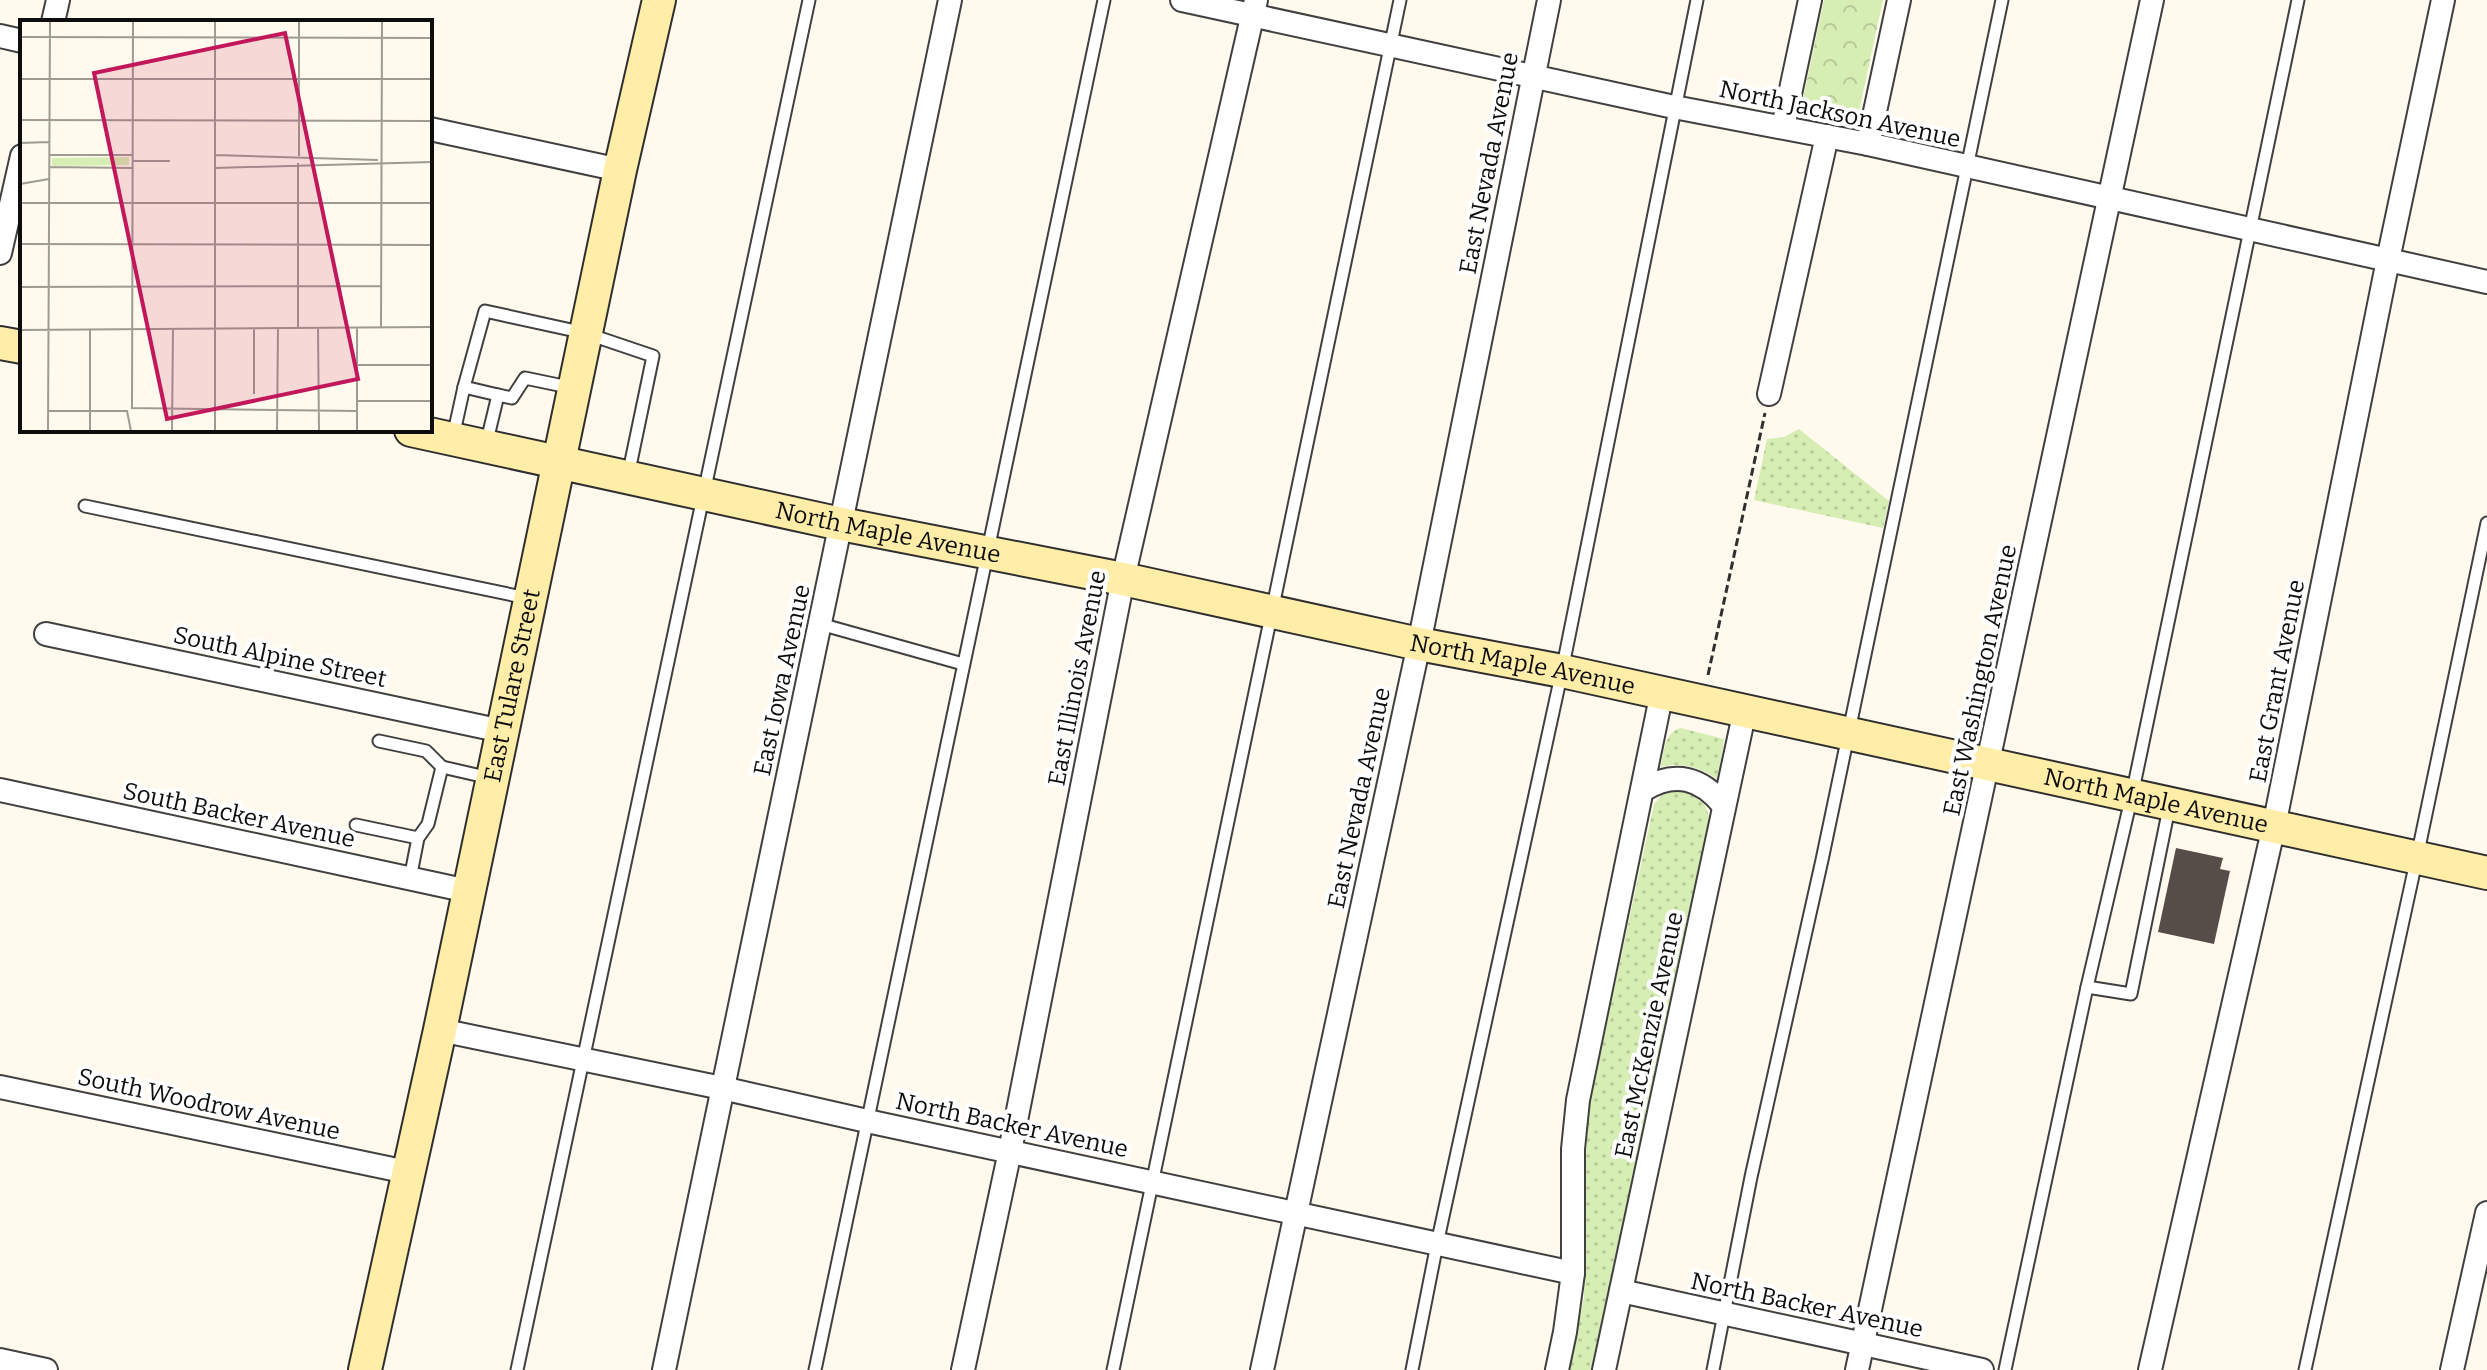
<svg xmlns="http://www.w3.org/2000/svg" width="2487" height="1370" font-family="Bitter,serif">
	<defs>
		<pattern id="grass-dots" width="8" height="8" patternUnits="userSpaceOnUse" patternTransform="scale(2)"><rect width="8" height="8" fill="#d6edb3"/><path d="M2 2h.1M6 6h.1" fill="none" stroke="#b6ca99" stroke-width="1.8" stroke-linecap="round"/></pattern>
		<pattern id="park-crowns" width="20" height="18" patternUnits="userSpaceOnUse" patternTransform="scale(2)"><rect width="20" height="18" fill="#d6edb3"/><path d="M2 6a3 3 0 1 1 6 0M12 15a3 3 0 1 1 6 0" fill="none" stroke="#b6ca99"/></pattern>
	</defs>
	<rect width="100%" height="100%" fill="#fffaed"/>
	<!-- grass -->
	<g fill="url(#grass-dots)">
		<path d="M1799,429L1889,501L1883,528L1754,500L1767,439L1784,437Z"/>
		<path d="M1681,728L1724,739L1718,780C1702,767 1680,762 1661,767C1664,752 1664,732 1681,728Z"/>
		<path d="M1666,791C1687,789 1706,795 1709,818L1591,1370H1569L1584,1298L1585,1172L1589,1106L1654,804Z"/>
	</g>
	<!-- park -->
	<path fill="url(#park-crowns)" d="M1824,0H1883L1858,116L1802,104Z"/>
	<!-- building -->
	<path fill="#574d48" d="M2176,848L2223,858L2220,869L2230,871L2214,944L2158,932Z"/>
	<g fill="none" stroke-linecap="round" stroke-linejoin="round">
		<defs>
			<g id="lane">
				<path d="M464,387L485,311L585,333L653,356L628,476"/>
				<path d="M453,437L464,387L498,395"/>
				<path d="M486,445L498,395L512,398L525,378L573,388"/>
				<path d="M85,506L527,598"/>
				<path d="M820,624L963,664"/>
				<path d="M379,741L426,751L442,767"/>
				<path d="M356,825L418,838"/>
				<path d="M410,879L418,838L428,824L442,767L490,778"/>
				<path d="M2087,987L2131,994L2169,808"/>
				<path d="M517,1370L809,0"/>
				<path d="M815,1370L1104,0"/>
				<path d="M1113,1370L1400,0"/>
				<path d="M1412,1370L1437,1244L1562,671L1697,0"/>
				<path d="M1713,1370L1751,1177L1822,860L2002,0"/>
				<path d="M2005,1370L2087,987L2132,795L2298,0"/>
				<path d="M2305,1370L2417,857L2487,523"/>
			</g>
			<g id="street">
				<path d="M1182,0L1674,107L1868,144L2487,282"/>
				<path d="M53,22L58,0"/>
				<path d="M0,36L22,41"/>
				<path d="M1783,127L1810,0"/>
				<path d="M430,129L620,170"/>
				<path d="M1868,144L1899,0"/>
				<path d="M0,253L22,156"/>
				<path d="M1769,394L1827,136"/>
				<path d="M46,634L502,731"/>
				<path d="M0,790L468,891"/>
				<path d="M1643,790C1675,770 1702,778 1724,806"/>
				<path d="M440,1030L722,1088L867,1121L1573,1273"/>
				<path d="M0,1087L407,1172"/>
				<path d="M1621,1291L1982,1370"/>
				<path d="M0,1360L46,1370"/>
				<path d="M664,1370L950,0"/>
				<path d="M963,1370L1010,1151L1123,579L1256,0"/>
				<path d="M1262,1370L1419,644L1549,0"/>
				<path d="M1557,1370L1565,1332L1573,1273V1149L1578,1100L1662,692"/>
				<path d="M1604,1370L1745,710"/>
				<path d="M1857,1370L2152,0"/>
				<path d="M2150,1370L2274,826L2388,260L2443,0"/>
				<path d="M2452,1370L2487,1213"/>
			</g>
			<g id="secondary">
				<path d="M0,343L22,347"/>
				<path id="s1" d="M411,430L841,524L1123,579L1419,644L1562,671L2487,873"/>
				<path id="s2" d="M365,1370L440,1030L620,170L659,0"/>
			</g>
		</defs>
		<!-- lane casing -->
		<use href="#lane" stroke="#404040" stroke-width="15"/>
		<!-- street casing -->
		<use href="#street" stroke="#404040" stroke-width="26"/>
		<!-- secondary casing -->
		<use href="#secondary" stroke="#2f2f2f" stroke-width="36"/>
		<!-- path -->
		<path stroke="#2f2f2f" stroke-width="3" stroke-dasharray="8 4" stroke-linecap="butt" d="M1708,675L1765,413"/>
		<!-- lane -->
		<use href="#lane" stroke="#fff" stroke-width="11"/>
		<!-- street -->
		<use href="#street" stroke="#fff" stroke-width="22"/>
		<!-- secondary -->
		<use href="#secondary" stroke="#ffeda8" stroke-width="32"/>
	</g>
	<g text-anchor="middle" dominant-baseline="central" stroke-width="8" stroke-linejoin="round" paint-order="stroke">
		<!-- street labels -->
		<g font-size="24" fill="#0d0d0d" stroke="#fff">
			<text transform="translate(1840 114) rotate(12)">North Jackson Avenue</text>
			<text transform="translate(1489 163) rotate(-79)">East Nevada Avenue</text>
			<text stroke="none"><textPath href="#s1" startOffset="488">North Maple Avenue</textPath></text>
			<text transform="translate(280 657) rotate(12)">South Alpine Street</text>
			<text stroke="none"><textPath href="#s1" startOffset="1136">North Maple Avenue</textPath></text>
			<text transform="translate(1077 678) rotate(-79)">East Illinois Avenue</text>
			<text transform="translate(782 680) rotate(-78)">East Iowa Avenue</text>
			<text transform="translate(1980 680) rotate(-78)">East Washington Avenue</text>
			<text transform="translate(2277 681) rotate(-79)">East Grant Avenue</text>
			<text stroke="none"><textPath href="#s2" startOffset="700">East Tulare Street</textPath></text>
			<text transform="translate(1359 798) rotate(-78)">East Nevada Avenue</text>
			<text stroke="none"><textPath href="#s1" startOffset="1784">North Maple Avenue</textPath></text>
			<text transform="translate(239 815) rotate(12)">South Backer Avenue</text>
			<text transform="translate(1649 1035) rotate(-78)">East McKenzie Avenue</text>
			<text transform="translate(209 1104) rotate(12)">South Woodrow Avenue</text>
			<text transform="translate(1012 1125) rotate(12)">North Backer Avenue</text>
			<text transform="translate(1807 1305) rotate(12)">North Backer Avenue</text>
		</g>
	</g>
	<!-- overview -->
	<g transform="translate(20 20)">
		<rect width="412" height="412" fill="#fffaed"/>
		<path d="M109,137V145L32,146V138Z" fill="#d6edb3"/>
		<path fill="none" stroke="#9e9b93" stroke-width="2" d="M113,1L112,388L336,391M279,1V136M0,17L412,18M0,59H412M0,100L412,101M0,123L29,122M29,135H112M195,135L358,140M112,141H150M29,147L113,148M195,148L412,142M0,164L29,159M0,183H412M0,224L412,225M0,267L361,266M361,307L362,1M278,308V143M298,308L299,411M70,309V411M0,310L412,307M337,345H412M234,374V308M337,381H412M28,391H107L111,411M28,411L30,1M152,411L153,308M195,411V1M257,411L258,308M337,411V308"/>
		<path fill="#c2185b" fill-opacity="0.15" stroke="#c2185b" stroke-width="4" d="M265,13L338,359L147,399L74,53Z"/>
		<rect width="412" height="412" fill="none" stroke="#0d0d0d" stroke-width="4"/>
	</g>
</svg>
